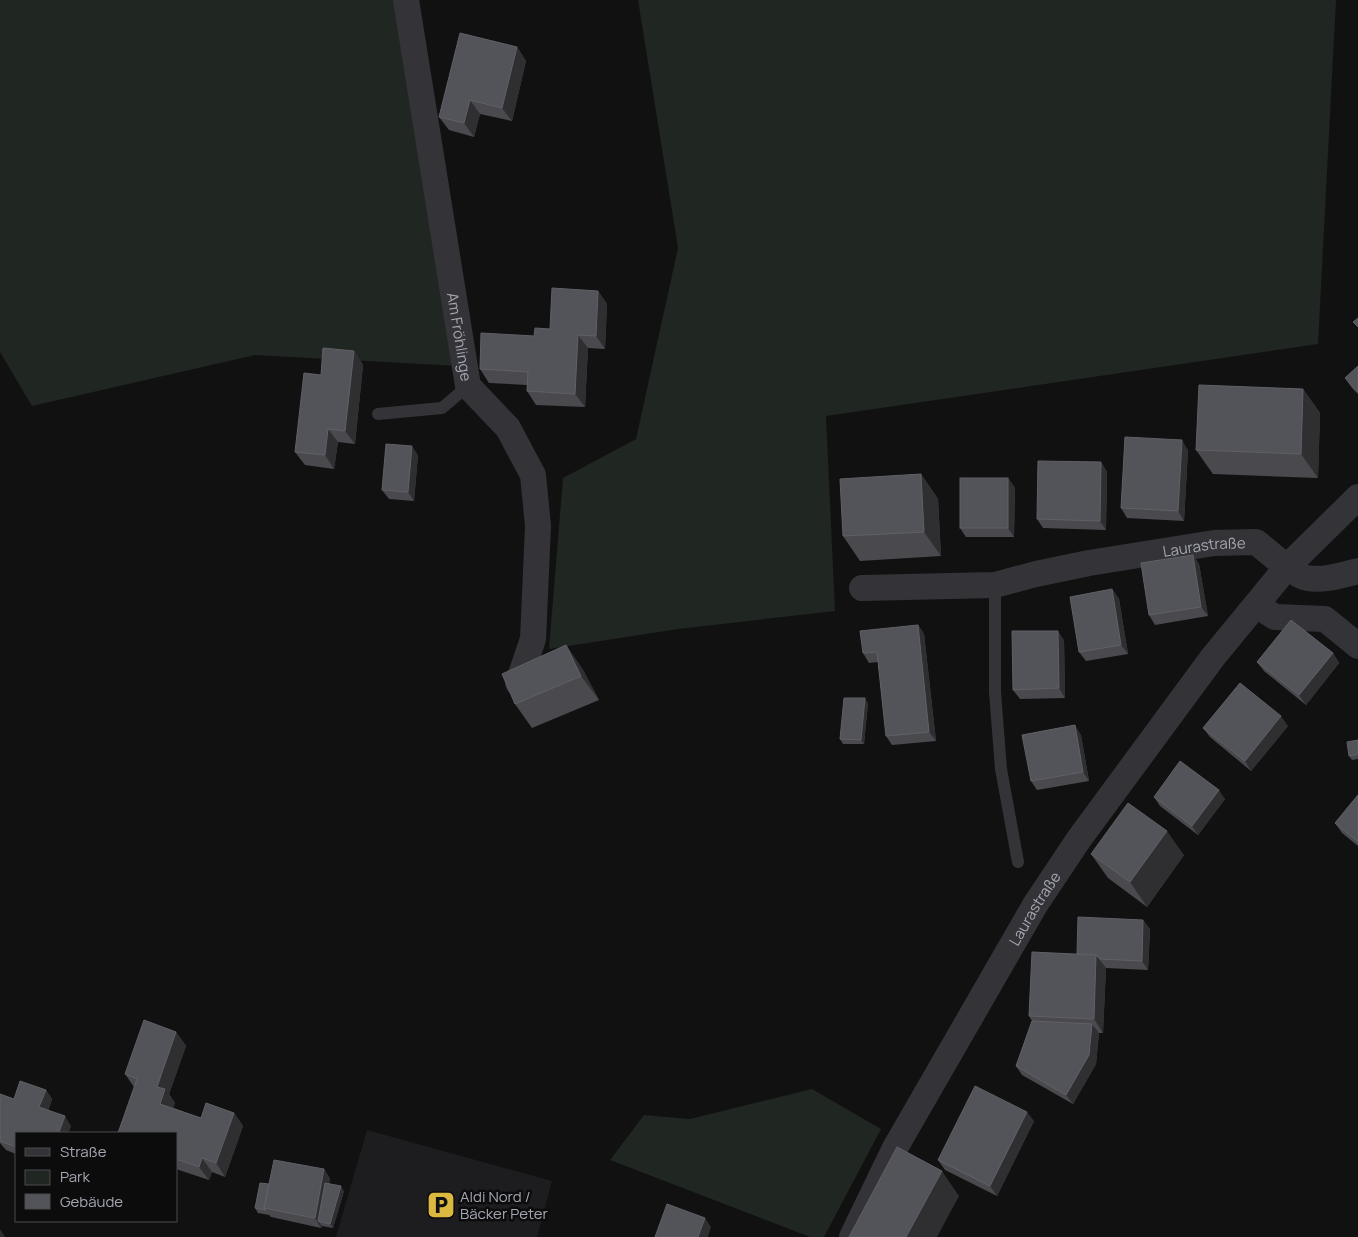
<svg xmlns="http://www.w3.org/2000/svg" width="1358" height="1237" font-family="Manrope,sans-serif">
	<rect width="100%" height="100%" fill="#111112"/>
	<!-- built -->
	<path fill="#1d1d1f" d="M367,1130L552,1181L537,1237H336Z"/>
	<!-- green -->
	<g fill="#202621">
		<path d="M0,0H400L459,366L255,355L32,406L0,352Z"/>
		<path d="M638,0H1336L1318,344L826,416L835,611L678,629L549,649L563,478L636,439L678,248Z"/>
		<path d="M812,1089L881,1129L824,1237H810L610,1160L644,1115L690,1119Z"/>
	</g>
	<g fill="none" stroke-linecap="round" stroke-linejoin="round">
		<!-- service -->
		<g stroke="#343438" stroke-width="12">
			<path d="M378,414L442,408L468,386"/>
			<path d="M995,585V692L1001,769L1018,862"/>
		</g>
		<!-- minor -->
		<g stroke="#343438" stroke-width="26">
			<path id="s1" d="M406,0L468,386L508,428L533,475L538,526L533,639L518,683"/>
			<path id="s2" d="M862,588L995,585L1036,574L1089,563L1214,543L1256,542C1268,551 1294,576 1307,578C1324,581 1342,575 1358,571"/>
			<path d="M1256,605L1275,617L1325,619L1358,646"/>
			<path id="s3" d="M852,1237L895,1148L1035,905L1079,839L1213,657L1287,567L1358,497"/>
		</g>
	</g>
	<!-- wall -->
	<g fill="#4a4a4e">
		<path d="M517,47L526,61L512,121L480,114L474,137L449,130L439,117Z"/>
		<path d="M598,291L607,304L605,349L588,348L585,407L536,405L527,391V385L489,383L480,369L534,336L550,329Z"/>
		<path d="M354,351L363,365L355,444L338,442L334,469L305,465L295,452L321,375Z"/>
		<path d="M1358,366V394L1352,388L1345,378Z"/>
		<path d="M1303,389L1320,413L1318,478L1213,474L1196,450Z"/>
		<path d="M1188,450L1184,521L1127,518L1121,508Z"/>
		<path d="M418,455L414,501L389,499L382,490Z"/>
		<path d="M1101,462L1107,472L1106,530L1043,528L1037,519Z"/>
		<path d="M921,474L938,499L941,556L860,561L843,536Z"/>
		<path d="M1008,478L1015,488L1014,537H966L960,528Z"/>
		<path d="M1193,555L1199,564L1208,616L1155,625L1149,615Z"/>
		<path d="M1112,589L1119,599L1128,654L1086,661L1079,652Z"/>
		<path d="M918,625L924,634L936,741L892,745L886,736L878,662L869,663L863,653Z"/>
		<path d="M1064,640L1065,698L1020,699L1013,690Z"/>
		<path d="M566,645L583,670L599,700L532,728L515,704Z"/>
		<path d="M1333,653L1339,663L1306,705L1264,671L1257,662Z"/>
		<path d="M868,703L864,744H843L840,739Z"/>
		<path d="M1288,726L1251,771L1210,737L1203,728Z"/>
		<path d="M1081,735L1089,781L1037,790L1031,781Z"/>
		<path d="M1358,740V759L1352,760L1349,756Z"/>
		<path d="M1358,795V846L1342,833L1335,823Z"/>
		<path d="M1154,797L1225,799L1198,835L1160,806Z"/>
		<path d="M1091,854L1184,855L1147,907L1108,878Z"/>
		<path d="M1143,920L1150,929L1148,970L1106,968L1103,1033H1099L1096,1064L1073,1104L1022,1075L1016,1066L1032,1021L1029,1016L1077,954Z"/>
		<path d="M176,1032L186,1046L169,1094L175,1103L173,1108L201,1118L234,1113L243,1126L225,1177L212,1172L209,1180L176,1169V1133L134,1087L125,1074Z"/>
		<path d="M46,1090L52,1099L48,1111L71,1126L68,1133H16V1154L6,1150L0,1143V1094L14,1099Z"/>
		<path d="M1034,1121L997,1196L945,1170L938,1160Z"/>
		<path d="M324,1169L330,1179L329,1183L344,1191L333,1228L322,1226L321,1228L271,1217L269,1215L258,1213L255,1208L269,1184Z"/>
	</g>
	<!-- shaded-wall -->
	<g fill="#2f2f32">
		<path d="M517,47L526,61L512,121L502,108Z"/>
		<path d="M470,100L480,114L474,137L464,123Z"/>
		<path d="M598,291L607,304L605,349L596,336Z"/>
		<path d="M578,335L588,348L585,407L575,394Z"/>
		<path d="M354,351L363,365L355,444L345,431Z"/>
		<path d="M1303,389L1320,413L1318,478L1301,454Z"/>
		<path d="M328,429L338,442L334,469L325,455Z"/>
		<path d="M1182,440L1188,450L1184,521L1178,511Z"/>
		<path d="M412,446L418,455L414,501L408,492Z"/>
		<path d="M1101,462L1107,472L1106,530L1100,521Z"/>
		<path d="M921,474L938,499L941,556L924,532Z"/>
		<path d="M1008,478L1015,488L1014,537L1008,528Z"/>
		<path d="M1193,555L1199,564L1208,616L1201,607Z"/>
		<path d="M1112,589L1119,599L1128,654L1121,645Z"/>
		<path d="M918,625L924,634L936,741L929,732Z"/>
		<path d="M1058,631L1064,640L1065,698L1059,688Z"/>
		<path d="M566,645L583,670L599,700L581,676Z"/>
		<path d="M1333,653L1339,663L1306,705L1299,695Z"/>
		<path d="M865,698L868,703L864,744L861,740Z"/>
		<path d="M1281,716L1288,726L1251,771L1245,761Z"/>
		<path d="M1075,725L1081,735L1089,781L1083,772Z"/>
		<path d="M1219,790L1225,799L1198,835L1192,826Z"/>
		<path d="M1167,831L1184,855L1147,907L1130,882Z"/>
		<path d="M1143,920L1150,929L1148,970L1142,961Z"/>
		<path d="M1096,955L1106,968L1103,1033L1094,1019Z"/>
		<path d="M1092,1024L1099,1033L1096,1064L1073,1104L1066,1095Z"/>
		<path d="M176,1032L186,1046L169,1094L175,1103L170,1118L160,1104L157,1087Z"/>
		<path d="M46,1090L52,1099L46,1117L39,1107Z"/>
		<path d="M1027,1112L1034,1121L997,1196L990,1186Z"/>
		<path d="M234,1113L243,1126L225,1177L216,1163Z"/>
		<path d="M65,1116L71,1126L68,1133H60L59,1132Z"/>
		<path d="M202,1158L212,1172L209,1180L199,1167Z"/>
		<path d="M324,1169L330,1179L322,1222L318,1221L322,1226L321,1228L315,1218Z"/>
		<path d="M942,1171L959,1196L937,1237H906Z"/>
		<path d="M341,1186L344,1191L333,1228L330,1224Z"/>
		<path d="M705,1218L711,1227L708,1237H698Z"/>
		<path d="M0,1229L5,1237H0Z"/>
	</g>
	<!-- building -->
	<g fill="#535459" stroke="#606167">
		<path d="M460,33L517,47L502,108L470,100L464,123L439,117Z"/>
		<path d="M552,288L598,291L596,336L578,335L575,394L527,391L528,372L480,369L481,333L534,336L535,328L550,329Z"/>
		<path d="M1358,318V327L1353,322Z"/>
		<path d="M323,348L354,351L345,431L328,429L325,455L295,452L304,373L321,375Z"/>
		<path d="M1358,366V392L1345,378Z"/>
		<path d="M1199,385L1303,389L1301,454L1196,450Z"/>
		<path d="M1125,437L1182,440L1178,511L1121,508Z"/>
		<path d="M386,444L412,446L408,492L382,490Z"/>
		<path d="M1038,461L1101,462L1100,521L1037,519Z"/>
		<path d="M921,474L924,532L843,536L840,479Z"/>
		<rect x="960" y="478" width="48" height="50"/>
		<path d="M1193,555L1201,607L1149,615L1141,563Z"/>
		<path d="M1112,589L1121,645L1079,652L1070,597Z"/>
		<path d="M1291,620L1333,653L1299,695L1257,662Z"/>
		<path d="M918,625L929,732L886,736L877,652L863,653L860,631Z"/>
		<path d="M1012,631H1058L1059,688L1013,690Z"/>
		<path d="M566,645L581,676L515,704L502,674Z"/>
		<path d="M1240,683L1281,716L1245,761L1203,728Z"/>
		<path d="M844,698H865L861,740L840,739Z"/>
		<path d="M1075,725L1083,772L1031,781L1022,735Z"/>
		<path d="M1358,740V754L1349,756L1347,742Z"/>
		<path d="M1180,761L1219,790L1192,826L1154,797Z"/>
		<path d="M1358,795V842L1335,823Z"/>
		<path d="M1128,803L1167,831L1130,882L1091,854Z"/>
		<path d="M1078,917L1143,920L1142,961L1100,959L1096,955L1077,954Z"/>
		<path d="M1032,952L1096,955L1094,1019L1029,1016Z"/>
		<path d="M144,1020L176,1032L157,1087L165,1089L160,1104L201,1118L206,1103L234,1113L216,1163L202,1158L199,1167L176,1159V1133H118L137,1079L125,1074Z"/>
		<path d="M1032,1021L1092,1024L1089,1055L1066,1095L1016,1066Z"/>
		<path d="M20,1081L46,1090L39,1107L65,1116L59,1132L56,1130L55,1133H16V1147L0,1141L1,1136H0V1094L14,1099Z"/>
		<path d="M975,1086L1027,1112L990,1186L938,1160Z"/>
		<path d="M897,1147L942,1171L906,1237H849Z"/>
		<path d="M274,1160L324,1169L315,1218L264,1208Z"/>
		<path d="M260,1183L269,1184L264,1208L266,1210L255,1208Z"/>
		<path d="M325,1183L341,1186L330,1224L318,1221Z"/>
		<path d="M667,1204L705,1218L698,1237H655Z"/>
	</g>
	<!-- icons -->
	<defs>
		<symbol id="parking-square" viewBox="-11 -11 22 22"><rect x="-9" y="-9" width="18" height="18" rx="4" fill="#dbb83f" stroke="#0c0c0d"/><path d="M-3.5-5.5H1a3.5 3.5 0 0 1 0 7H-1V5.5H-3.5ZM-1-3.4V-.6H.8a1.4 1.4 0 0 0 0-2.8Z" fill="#111"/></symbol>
	</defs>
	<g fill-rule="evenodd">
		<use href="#parking-square" x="425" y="1189" width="32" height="32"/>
	</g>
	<g text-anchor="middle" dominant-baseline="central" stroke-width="5" stroke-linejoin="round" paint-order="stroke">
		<!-- street labels -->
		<g font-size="15" fill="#a4a6b1" stroke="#0c0c0d">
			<text stroke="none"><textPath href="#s1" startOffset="341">Am Fröhlinge</textPath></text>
			<text stroke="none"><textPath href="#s2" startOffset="346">Laurastraße</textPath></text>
			<text stroke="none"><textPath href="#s3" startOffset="376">Laurastraße</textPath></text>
		</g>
		<!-- poi labels -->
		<g font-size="15" fill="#a4a6b1" stroke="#0c0c0d" text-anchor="start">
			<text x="460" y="1196">Aldi Nord /<tspan x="460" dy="17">Bäcker Peter</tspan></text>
		</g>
	</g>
	<!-- legend -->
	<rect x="15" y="1132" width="162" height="90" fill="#0c0c0d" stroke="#494a4f"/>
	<rect x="25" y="1148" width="25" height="8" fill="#343438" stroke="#494a4f"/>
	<text x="60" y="1157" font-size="15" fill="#a4a6b1">Straße</text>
	<rect x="25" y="1170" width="25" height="15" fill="#202621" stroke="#494a4f"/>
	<text x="60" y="1182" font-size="15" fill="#a4a6b1">Park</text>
	<rect x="25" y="1194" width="25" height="15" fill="#535459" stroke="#494a4f"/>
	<text x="60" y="1207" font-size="15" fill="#a4a6b1">Gebäude</text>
</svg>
